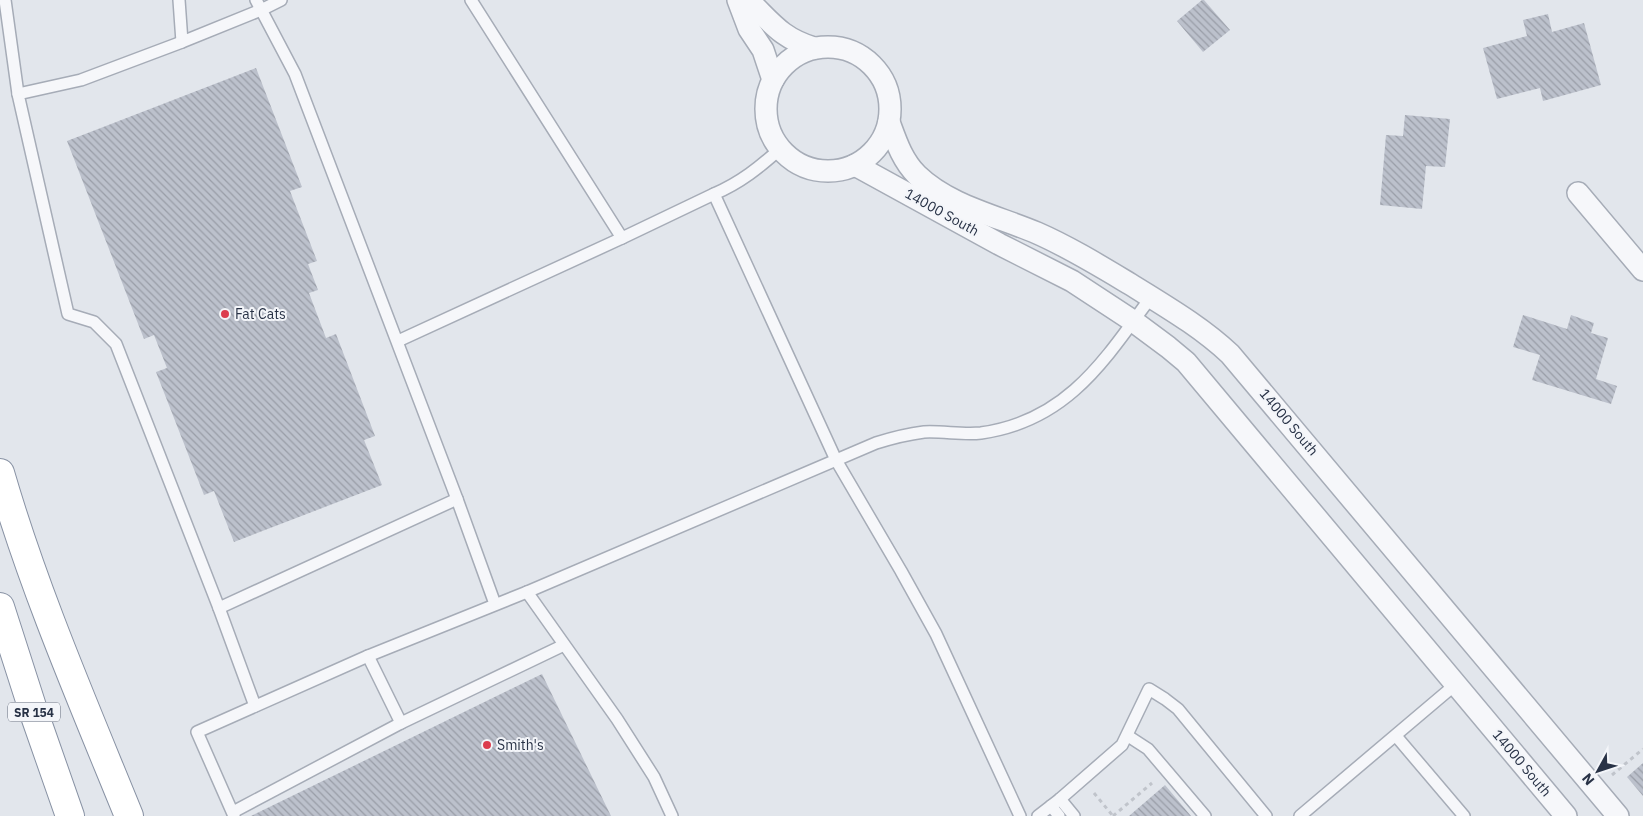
<svg xmlns="http://www.w3.org/2000/svg" width="1643" height="816" font-family="'IBM Plex Sans',sans-serif">
	<defs>
		<pattern id="building-back-hatch" width="6" height="6" patternUnits="userSpaceOnUse" patternTransform="scale(1.25)"><rect width="6" height="6" fill="#bcc1cc"/><path d="M-1 5l2 2M0 0l6 6M5-1l2 2" fill="none" stroke="#999da7"/></pattern>
	</defs>
	<rect width="100%" height="100%" fill="#e2e6ec"/>
	<!-- building -->
	<g fill="url(#building-back-hatch)">
		<path d="M1202,0H1204L1230,30L1203,52L1177,21Z"/>
		<path d="M1548,14L1552,32L1584,23L1601,85L1543,101L1540,88L1497,99L1483,48L1527,36L1523,20Z"/>
		<path d="M256,68L302,187L290,191L317,261L308,264L318,290L309,293L326,338L336,334L375,436L364,440L382,485L234,542L214,491L204,495L156,372L167,368L154,335L144,339L67,141Z"/>
		<path d="M1405,115L1450,119L1445,167L1426,166L1422,209L1380,205L1386,135L1403,136Z"/>
		<path d="M1523,315L1567,329L1571,315L1594,323L1591,333L1608,338L1596,379L1617,386L1611,404L1532,380L1540,355L1513,347Z"/>
		<path d="M542,674L611,816H251Z"/>
		<path d="M1643,763V796L1627,777Z"/>
		<path d="M1165,785L1191,816H1129Z"/>
	</g>
	<g fill="none" stroke-linecap="round" stroke-linejoin="round">
		<defs>
			<g id="lane">
				<path d="M5,0L18,94"/>
				<path d="M179,0L182,42"/>
				<path d="M256,0L295,74L457,499"/>
				<path d="M281,0L261,10L182,42L81,80L18,94L68,314L94,322L116,344L219,608L457,499L495,604"/>
				<path d="M471,0L622,238L714,194"/>
				<path d="M781,148C760,167 740,183 714,194L836,460L901,571L936,634L1020,816"/>
				<path d="M398,341L622,238"/>
				<path d="M527,592L617,719L654,777L672,816"/>
				<path d="M219,608L255,706"/>
				<path d="M368,656L401,723"/>
				<path d="M1128,736L1148,749L1205,816"/>
				<path d="M1396,736L1464,816"/>
				<path d="M1060,799L1074,816"/>
				<path d="M1051,806L1059,816"/>
				<path d="M233,812L401,723L564,645"/>
				<path d="M234,816L197,732L368,656L527,592L876,443C892,438 908,434 924,432C943,431 963,435 981,433C1067,421 1104,361 1151,297"/>
				<path d="M1038,816L1060,799L1122,745L1149,689L1165,699L1178,709L1266,816"/>
				<path d="M1300,816L1456,684"/>
			</g>
			<g id="street">
				<path d="M738,0L749,29L763,50L773,80"/>
				<path d="M748,0C772,23 781,38 814,48"/>
				<circle cx="828" cy="109" r="62"/>
				<path d="M889,122C896,141 902,160 917,175C949,206 997,216 1037,233C1069,247 1100,266 1130,284C1165,306 1200,326 1230,354L1618,816"/>
				<path d="M855,165L999,244L1072,281L1133,321L1168,347L1186,362L1566,816"/>
				<path d="M1578,193L1643,270"/>
			</g>
			<g id="highway">
				<path d="M0,473C34,590 83,703 129,816"/>
				<path d="M0,607L35,716L70,816"/>
			</g>
		</defs>
		<!-- lane casing -->
		<use href="#lane" stroke="#a6acb7" stroke-width="14"/>
		<!-- street casing -->
		<use href="#street" stroke="#a6acb7" stroke-width="24"/>
		<!-- highway casing -->
		<use href="#highway" stroke="#8892a4" stroke-width="30"/>
		<!-- path -->
		<g stroke="#c0c4cb" stroke-width="3" stroke-dasharray="4 4" stroke-linecap="butt">
			<path d="M1612,775L1643,749"/>
			<path d="M1094,793L1113,816"/>
			<path d="M1113,816L1152,783"/>
		</g>
		<!-- lane -->
		<use href="#lane" stroke="#f6f7fa" stroke-width="11"/>
		<!-- street -->
		<use href="#street" stroke="#f6f7fa" stroke-width="21"/>
		<!-- highway -->
		<use href="#highway" stroke="#fff" stroke-width="28"/>
	</g>
	<!-- markers -->
	<g fill="#dc3d4e" stroke="#f3f5f9" stroke-width="2">
		<circle cx="225" cy="314" r="5"/>
		<circle cx="487" cy="745" r="5"/>
	</g>
	<g text-anchor="middle" dominant-baseline="central" stroke-width="4" stroke-linejoin="round" paint-order="stroke">
		<!-- shield labels -->
		<rect fill="#f3f5f9" stroke="#656c7c" stroke-width="1" x="8" y="702.5" width="52" height="19" rx="4"/>
		<g font-size="12" font-weight="bold" fill="#283246">
			<text x="34" y="712">SR 154</text>
		</g>
		<!-- street labels -->
		<g font-size="14" fill="#283246" stroke="#f3f5f9">
			<text transform="translate(942 212) rotate(29)">14000 South</text>
			<text transform="translate(1289 422) rotate(50)">14000 South</text>
			<text transform="translate(1522 763) rotate(50)">14000 South</text>
		</g>
		<!-- poi labels -->
		<g font-size="14" fill="#283246" stroke="#f3f5f9" text-anchor="start">
			<text x="235" y="314">Fat Cats</text>
			<text x="497" y="745">Smith's</text>
		</g>
	</g>
	<!-- north arrow -->
	<g transform="translate(1598 771) rotate(230)" stroke="#f3f5f9" stroke-width="4" paint-order="stroke">
	<path d="M0-4L9 19L0 12L-9 19Z" fill="#283246"/>
	<text y="-8" font-size="14" font-weight="bold" text-anchor="middle" fill="#283246">N</text>
	</g>
</svg>
